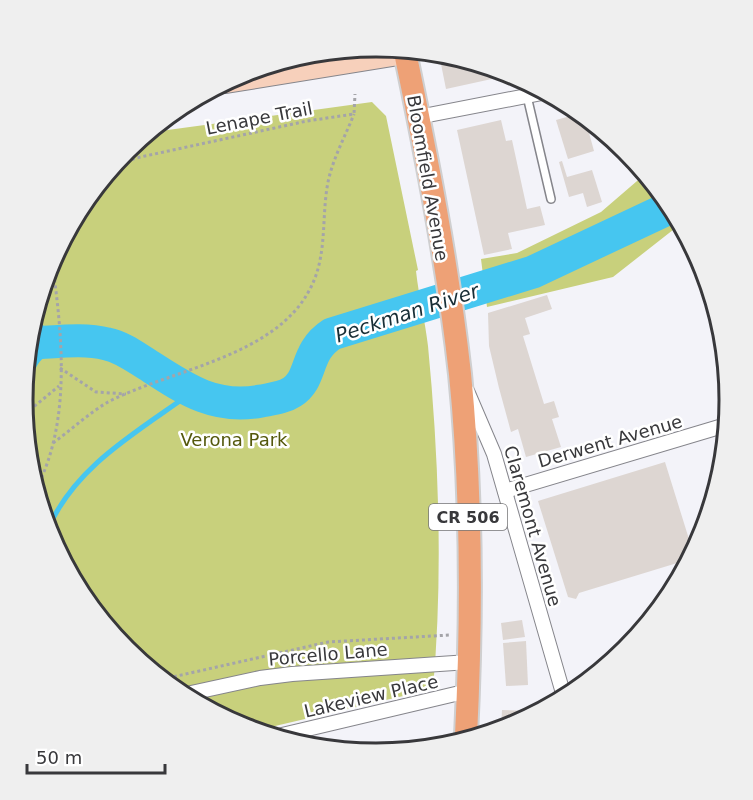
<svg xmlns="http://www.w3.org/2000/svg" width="753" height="800" font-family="'DejaVu Sans',sans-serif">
	<rect width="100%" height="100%" fill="#f3f3f9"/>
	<!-- green -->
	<g fill="#c8d07c">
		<path d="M372,102L386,116L418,270L416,271C419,298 425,320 428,346C439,459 443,576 433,689L258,730L241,727L126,650L49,535L23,400L37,364L44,356L42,327L38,322L50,264L126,149L153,132Z"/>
		<path d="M644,175L678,226L613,277L487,307L481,259L517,253L601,212Z"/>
	</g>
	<!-- water -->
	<path fill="#46c6f0" d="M38,322L50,330L52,354C34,358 35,378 24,390Z"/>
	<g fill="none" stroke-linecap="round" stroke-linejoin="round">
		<!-- stream -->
		<path stroke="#46c6f0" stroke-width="5" d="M48,529C75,466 137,432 191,393"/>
		<!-- river -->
		<path stroke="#46c6f0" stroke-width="33" d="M34,343C57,342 84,338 107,344C122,347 135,357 148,365C185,389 215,410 261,401C271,399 283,398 292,392C313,379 304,352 332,334L533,272L667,209"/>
	</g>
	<!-- building -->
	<g fill="#ddd6d2">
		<path d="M440,59L512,73L514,74L446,89Z"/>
		<path d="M574,115L586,122L594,151L568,159L556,120Z"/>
		<path d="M501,120L506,141L512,140L527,209L540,206L545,225L508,233L512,249L484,255L457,130Z"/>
		<path d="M562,161L567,177L592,170L602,202L587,207L583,193L569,197L559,162Z"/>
		<path d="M547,295L552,309L525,318L530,334L523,336L544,404L554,401L559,417L552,419L561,447L526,457L518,429L511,432L499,388L489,346L488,313Z"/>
		<path d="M665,462L693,552L687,560L579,593L576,599L568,597L538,501Z"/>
		<path d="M522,620L525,637L503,640L501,623Z"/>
		<path d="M526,641L528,685L506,686L503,643Z"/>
		<path d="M502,710L536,711L512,727L501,729Z"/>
	</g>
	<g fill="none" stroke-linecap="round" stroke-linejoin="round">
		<defs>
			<path id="service" d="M527,96L551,199"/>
			<g id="minor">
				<path d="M418,117L542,93"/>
				<path d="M467,391L494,454L563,693"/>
				<path d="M505,491L726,425"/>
				<path d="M191,693L260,678L292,674L469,662"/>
				<path d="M282,735L468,691"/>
			</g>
			<path id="secondary" d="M226,83L405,54"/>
			<path id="primary" d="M405,52C427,158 448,266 460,374C472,494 472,616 466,736"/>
		</defs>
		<!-- service casing -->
		<use href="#service" stroke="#85858b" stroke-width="10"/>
		<!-- minor casing -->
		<use href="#minor" stroke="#85858b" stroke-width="16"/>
		<!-- secondary casing -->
		<use href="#secondary" stroke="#85858b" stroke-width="22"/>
		<!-- primary casing -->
		<use href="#primary" stroke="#cfcfd0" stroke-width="26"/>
		<!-- path -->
		<g stroke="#a4a4a9" stroke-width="3" stroke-dasharray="3 3" stroke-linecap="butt">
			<path d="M115,166L136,158L307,121L354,114L355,94"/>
			<path d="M46,282L56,286"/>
			<path d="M60,368L96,392L126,394"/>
			<path d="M25,414L59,386"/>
			<path d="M53,443C71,430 89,413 108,402C172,369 275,357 310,289C328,255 321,218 328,182C333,158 345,137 354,114"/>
			<path d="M39,483C71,417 62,332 52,261"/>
			<path d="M168,678L328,642L450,635"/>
		</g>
		<!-- service -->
		<use href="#service" stroke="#fff" stroke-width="7"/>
		<!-- minor -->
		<use href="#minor" stroke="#fff" stroke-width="14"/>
		<!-- secondary -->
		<use href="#secondary" stroke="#f7d0bb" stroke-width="20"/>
		<!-- primary -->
		<use href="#primary" stroke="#eea176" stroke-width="22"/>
	</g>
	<g text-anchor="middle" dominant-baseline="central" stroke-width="5" stroke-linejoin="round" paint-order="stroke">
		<!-- shield labels -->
		<rect fill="#fff" stroke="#747476" stroke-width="1.5" x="429" y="504" width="78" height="26" rx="4.5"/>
		<g font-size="16" font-weight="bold" fill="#38383b">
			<text x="468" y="517">CR 506</text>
		</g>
		<!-- street labels -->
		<g font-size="18" fill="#38383b" stroke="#fff">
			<text transform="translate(259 118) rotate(-11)">Lenape Trail</text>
			<text transform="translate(428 178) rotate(80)">Bloomfield Avenue</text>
			<text transform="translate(610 441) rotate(-16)">Derwent Avenue</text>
			<text transform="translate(533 526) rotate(74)">Claremont Avenue</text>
			<text transform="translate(328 654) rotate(-5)">Porcello Lane</text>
			<text transform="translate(371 696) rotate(-13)">Lakeview Place</text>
		</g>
		<!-- park labels -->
		<g font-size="18" fill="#54580c" stroke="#fff">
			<text x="234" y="439">Verona Park</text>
		</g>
		<!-- water labels -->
		<g font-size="20" font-style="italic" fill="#182e36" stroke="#fff">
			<text transform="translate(407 313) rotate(-18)">Peckman River</text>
		</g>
	</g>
	<!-- crop -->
	<path d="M0 0H753V800H0ZM33 400a343 343 0 1 1 686 0a343 343 0 1 1-686 0Z" fill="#efefef" fill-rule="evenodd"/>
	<path fill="none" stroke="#38383b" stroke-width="3" d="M33 400a343 343 0 1 1 686 0a343 343 0 1 1-686 0Z"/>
	<!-- scale -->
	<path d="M27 764v9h138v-9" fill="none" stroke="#38383b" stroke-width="3"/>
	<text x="36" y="764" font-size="18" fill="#38383b" stroke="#ffffff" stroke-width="4.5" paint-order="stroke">50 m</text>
</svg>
